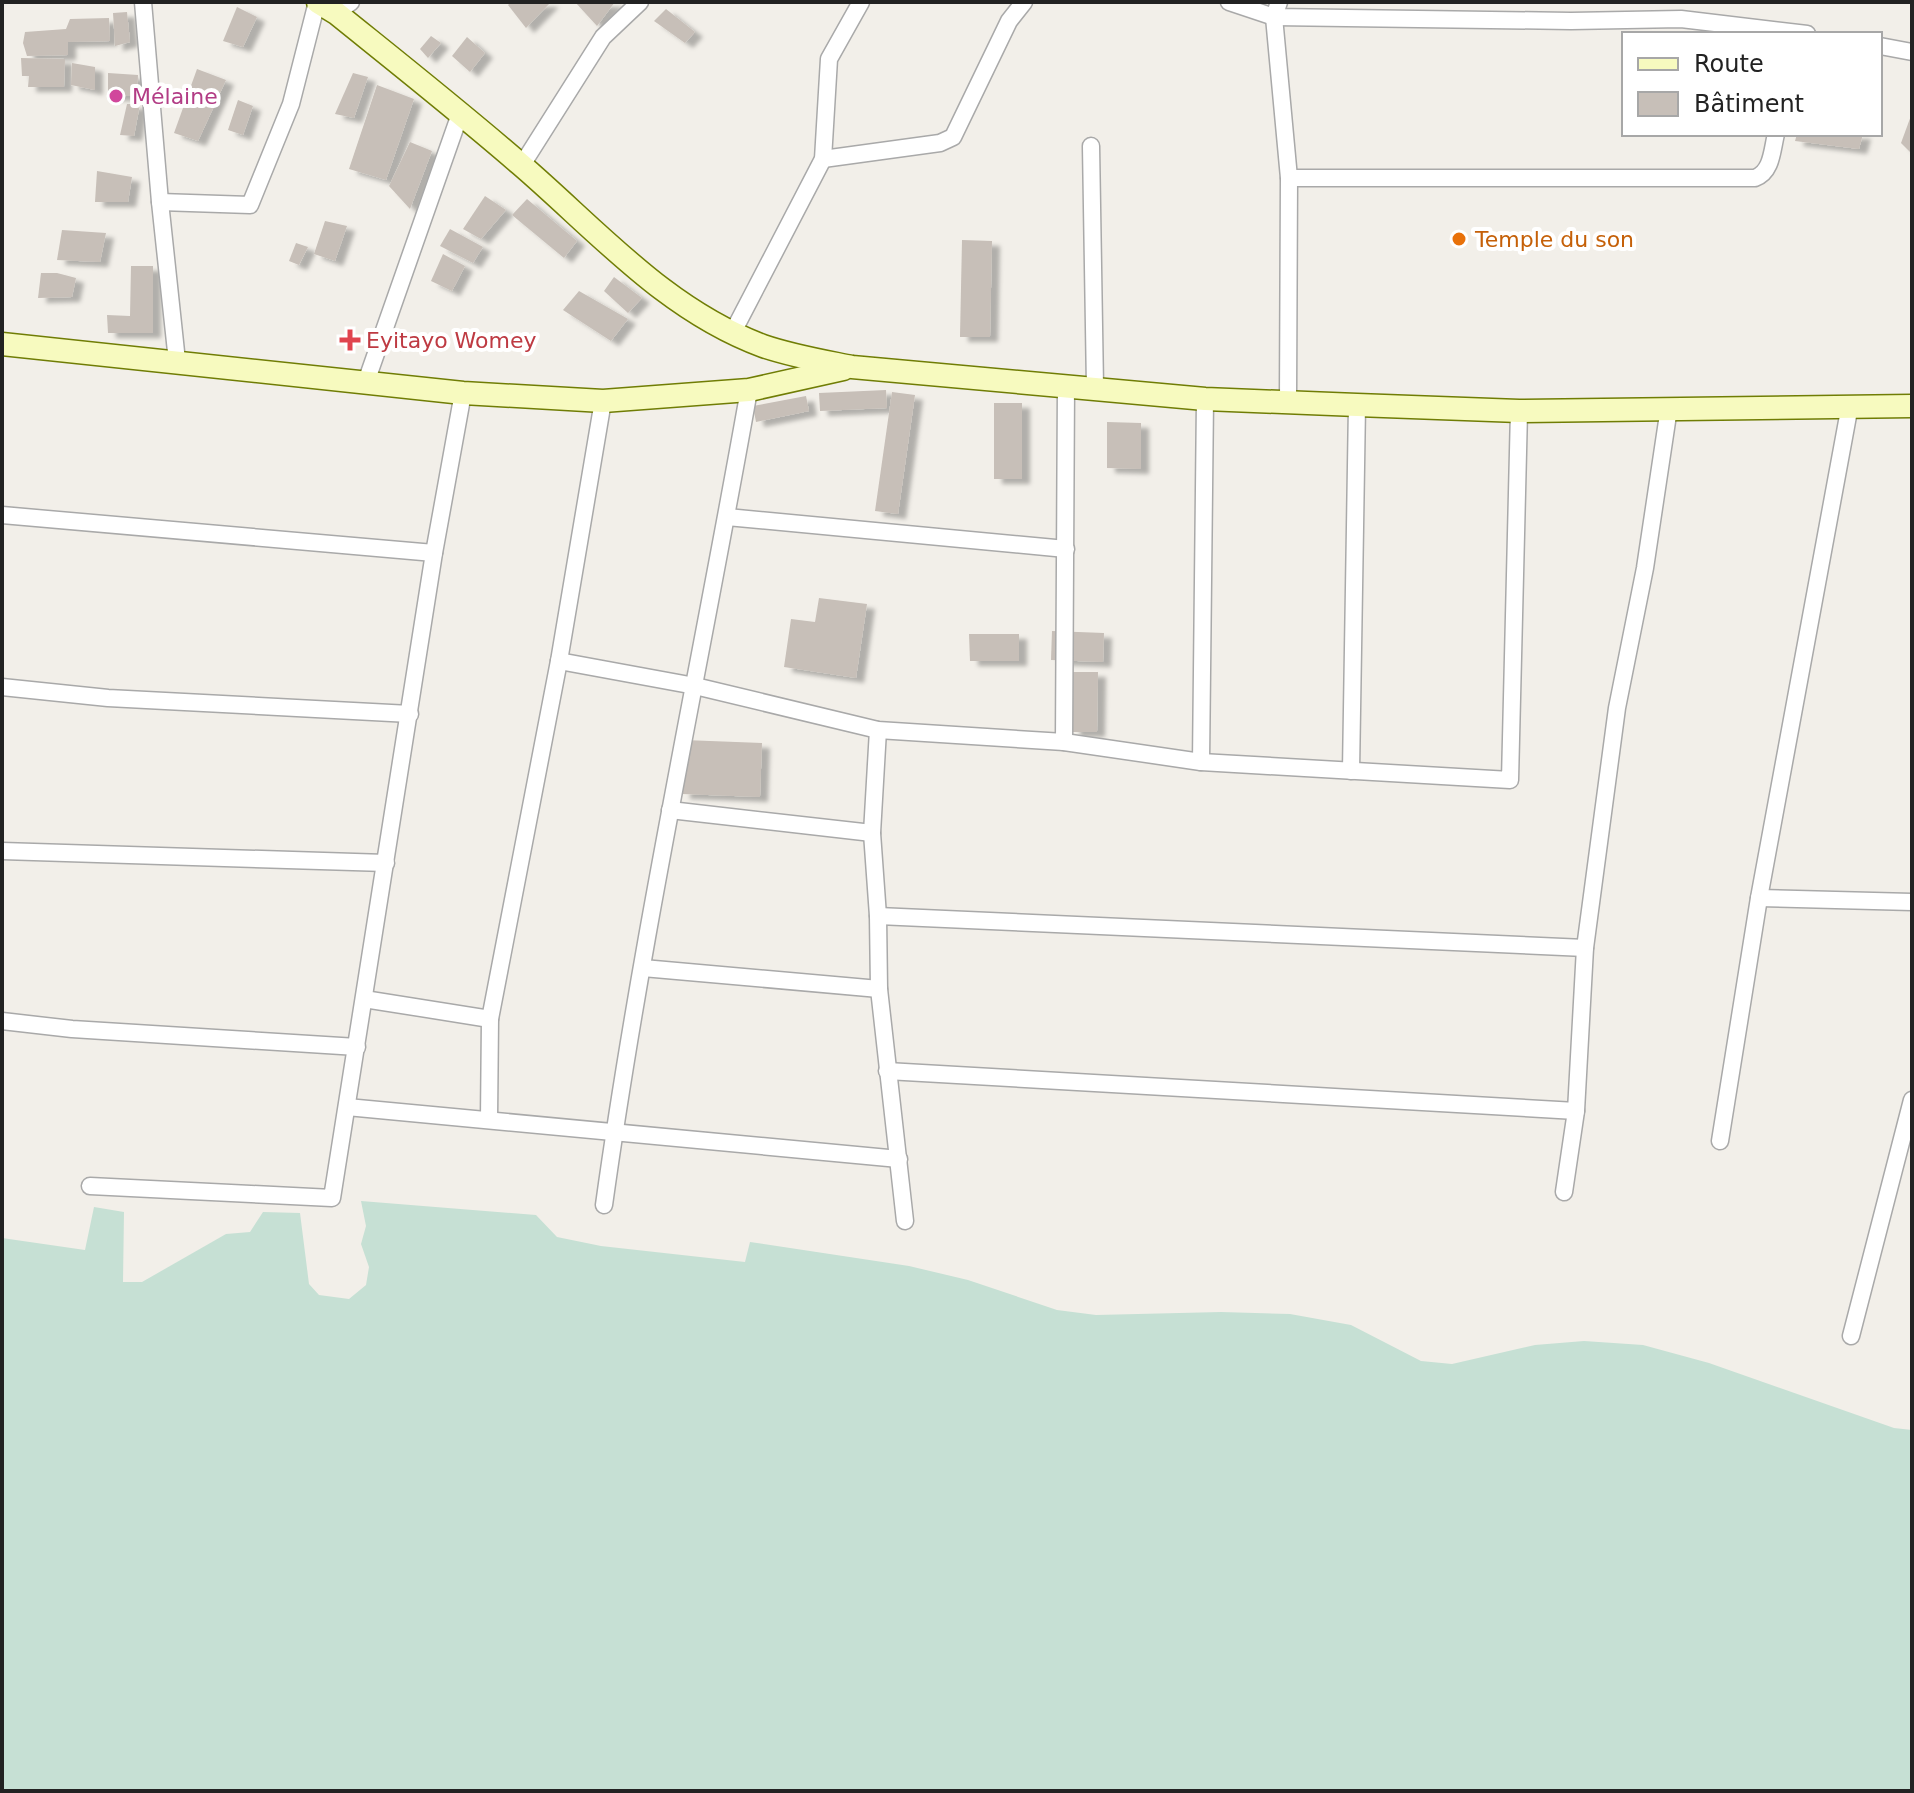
<svg xmlns="http://www.w3.org/2000/svg" width="1914" height="1793" font-family="'DejaVu Sans',sans-serif">
	<defs>
		<filter id="shadow"><feDropShadow dx="8" dy="5" stdDeviation="2" flood-color="#0004"/></filter>
	</defs>
	<rect width="100%" height="100%" fill="#f2efe9"/>
	<!-- wetland -->
	<path fill="#c6e0d4" d="M361,1201L536,1215L557,1237L601,1246L745,1262L750,1242L909,1266L968,1280L1057,1310L1096,1315L1221,1312L1290,1314L1351,1325L1421,1361L1452,1364L1535,1345L1584,1341L1643,1345L1709,1363L1894,1428L1912,1430V1791H2V1238L85,1250L94,1207L124,1212L123,1282H142L226,1234L250,1232L263,1212L300,1213L309,1284L319,1295L349,1299L366,1285L369,1267L361,1244L366,1226Z"/>
	<!-- building -->
	<g fill="#c7bfb8" filter="url(#shadow)">
		<path d="M511,2H551L526,28L508,5Z"/>
		<path d="M575,2H615L597,26Z"/>
		<path d="M237,7L257,17L243,47L223,41Z"/>
		<path d="M666,9L695,32L685,43L654,21Z"/>
		<path d="M127,12L130,42L115,46L113,13Z"/>
		<path d="M109,18L110,41L68,42V55L27,56L23,43L25,32L66,29L70,19Z"/>
		<path d="M431,36L441,43L428,58L420,49Z"/>
		<path d="M467,37L485,53L470,72L452,56Z"/>
		<path d="M21,58L65,59L64,87H28L29,76H22Z"/>
		<path d="M72,63L95,67V90L71,85Z"/>
		<path d="M197,69L226,80L198,141L174,133Z"/>
		<path d="M108,73L138,75L137,96H108Z"/>
		<path d="M353,73L368,77L354,118L335,114Z"/>
		<path d="M377,85L414,99L386,180L349,169Z"/>
		<path d="M238,100L253,106L243,135L228,130Z"/>
		<path d="M127,104H140L134,136L120,135Z"/>
		<path d="M1912,113V154L1901,143Z"/>
		<path d="M1797,134H1863L1859,149L1795,141Z"/>
		<path d="M410,142L432,151L410,209L389,186Z"/>
		<path d="M97,171L132,177L128,202H95Z"/>
		<path d="M485,196L506,210L481,239L463,229Z"/>
		<path d="M527,199L577,241L564,258L512,215Z"/>
		<path d="M325,221L347,226L335,261L314,254Z"/>
		<path d="M450,229L483,247L473,263L440,246Z"/>
		<path d="M62,230L106,233L100,262L57,260Z"/>
		<path d="M962,240L992,241L990,337H960Z"/>
		<path d="M296,243L308,247L299,265L289,261Z"/>
		<path d="M443,254L465,266L452,291L431,281Z"/>
		<path d="M131,266H153V333H108L107,315L130,316Z"/>
		<path d="M41,273H57L76,278L72,297L38,298Z"/>
		<path d="M614,277L642,298L628,313L604,291Z"/>
		<path d="M579,291L628,319L611,341L563,310Z"/>
		<path d="M886,390L887,408L820,411L819,393Z"/>
		<path d="M892,392L915,395L898,514L875,511Z"/>
		<path d="M806,396L809,411L756,422L753,406Z"/>
		<rect x="994" y="403" width="28" height="76"/>
		<path d="M1107,422L1141,423V469L1107,468Z"/>
		<path d="M819,598L867,604L856,678L784,667L791,619L815,622Z"/>
		<path d="M1052,631L1104,633L1103,662L1051,660Z"/>
		<path d="M969,634H1019V661H970Z"/>
		<path d="M1073,672H1098L1097,732H1072Z"/>
		<path d="M684,740L762,743L760,797L682,794Z"/>
	</g>
	<g fill="none" stroke-linecap="round" stroke-linejoin="round">
		<defs>
			<g id="street">
				<path d="M143,2L160,202L177,361"/>
				<path d="M1229,2L1274,17L1571,21L1681,19L1807,34"/>
				<path d="M1279,2L1274,17L1289,178L1288,400"/>
				<path d="M336,13L351,2"/>
				<path d="M1880,46L1912,52"/>
				<path d="M1091,146L1095,387"/>
				<path d="M823,159L940,143L953,137L1009,21L1024,2"/>
				<path d="M522,165L603,37L640,2"/>
				<path d="M1289,178H1755C1772,172 1772,150 1776,134"/>
				<path d="M160,202L250,205L291,104L317,2"/>
				<path d="M733,332L823,159L829,59L861,2"/>
				<path d="M366,382L460,114"/>
				<path d="M2,515L434,553"/>
				<path d="M727,517L1066,549"/>
				<path d="M559,661L695,686L878,730L1064,742L1201,762L1510,780L1519,411"/>
				<path d="M2,687L108,698L410,714"/>
				<path d="M878,730L872,833L878,916L879,989L905,1221"/>
				<path d="M1064,742L1066,384"/>
				<path d="M1201,762L1205,399"/>
				<path d="M1351,771L1357,405"/>
				<path d="M670,810L872,833"/>
				<path d="M2,851L386,863"/>
				<path d="M1759,898L1912,902"/>
				<path d="M878,916L1585,948"/>
				<path d="M643,968L879,989"/>
				<path d="M364,999L490,1019"/>
				<path d="M2,1021L72,1029L357,1047"/>
				<path d="M887,1071L1576,1111"/>
				<path d="M347,1107L899,1159"/>
				<path d="M489,1119L490,1019L559,661L603,401"/>
				<path d="M1720,1141L1759,898L1850,405"/>
				<path d="M90,1186L332,1198L434,553L463,393"/>
				<path d="M1564,1192L1576,1111L1585,948L1617,708L1645,568L1669,408"/>
				<path d="M604,1205C642,932 701,662 749,390"/>
				<path d="M1851,1336L1912,1100"/>
			</g>
			<g id="secondary">
				<path d="M318,2L336,13C398,63 460,112 520,164C597,230 665,310 763,346C792,356 822,361 852,367L1205,399L1357,405L1519,411L1912,406"/>
				<path d="M2,344L463,393L603,401L749,390L843,369"/>
			</g>
		</defs>
		<!-- street casing -->
		<use href="#street" stroke="#a9a9a9" stroke-width="19"/>
		<!-- secondary casing -->
		<use href="#secondary" stroke="#707d05" stroke-width="25"/>
		<!-- street -->
		<use href="#street" stroke="#fff" stroke-width="16"/>
		<!-- secondary -->
		<use href="#secondary" stroke="#f7fabf" stroke-width="22"/>
	</g>
	<!-- markers -->
	<circle fill="#d1479c" stroke="#fff" stroke-width="3" cx="116" cy="96" r="8"/>
	<circle fill="#e8710a" stroke="#fff" stroke-width="3" cx="1459" cy="239" r="8"/>
	<path fill="#e0444e" stroke="#fff" stroke-width="3" d="M346 328h8v8h8v8h-8v8h-8v-8h-8v-8h8z"/>
	<g text-anchor="middle" dominant-baseline="central" stroke-width="8" stroke-linejoin="round" paint-order="stroke">
		<!-- hotel labels -->
		<g font-size="22" fill="#b23c85" stroke="#fff" text-anchor="start">
			<text x="132" y="96">Mélaine</text>
		</g>
		<!-- food labels -->
		<g font-size="22" fill="#c56008" stroke="#fff" text-anchor="start">
			<text x="1475" y="239">Temple du son</text>
		</g>
		<!-- health labels -->
		<g font-size="22" fill="#be3a42" stroke="#fff" text-anchor="start">
			<text x="366" y="340">Eyitayo Womey</text>
		</g>
	</g>
	<!-- border -->
	<rect width="1914" height="1793" fill="none" stroke="#222222" stroke-width="8"/>
	<!-- legend -->
	<rect x="1622" y="32" width="260" height="104" fill="#ffffff" stroke="#a7a7a7" stroke-width="2"/>
	<rect x="1638" y="58" width="40" height="12" fill="#f7fabf" stroke="#a7a7a7" stroke-width="2"/>
	<text x="1694" y="72" font-size="24" fill="#222222">Route</text>
	<rect x="1638" y="92" width="40" height="24" fill="#c7bfb8" stroke="#a7a7a7" stroke-width="2"/>
	<text x="1694" y="112" font-size="24" fill="#222222">Bâtiment</text>
</svg>
